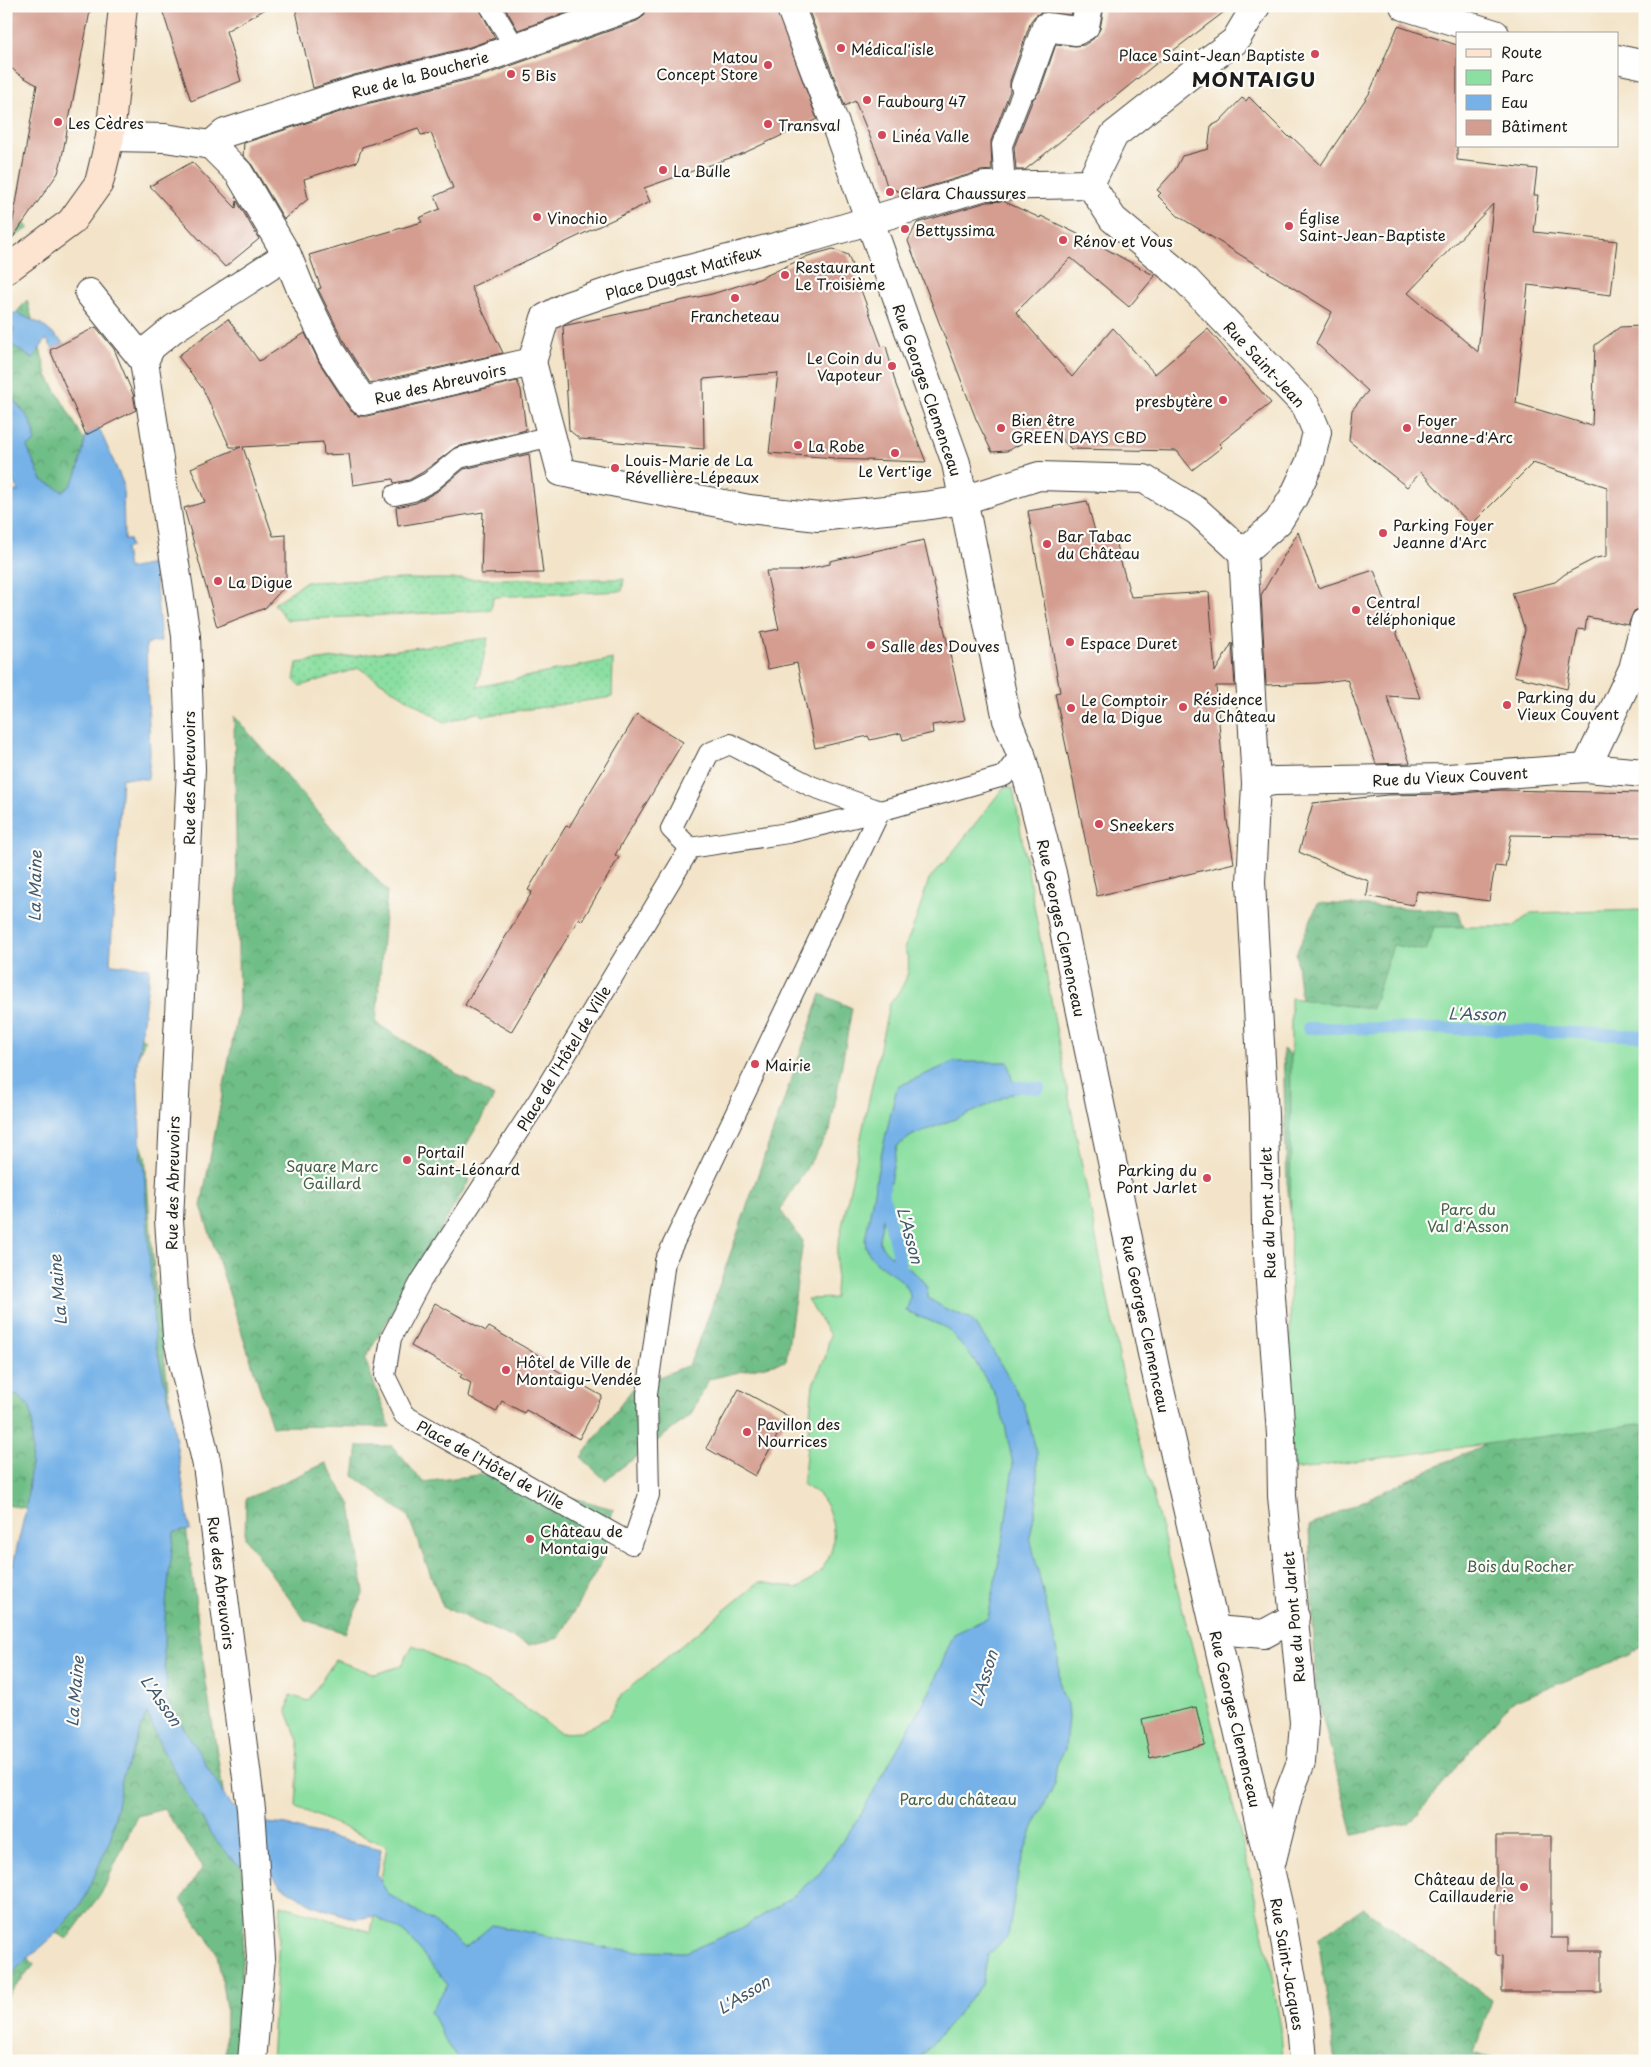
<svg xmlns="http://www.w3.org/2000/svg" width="1651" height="2067" font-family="'Playpen Sans',sans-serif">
	<defs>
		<pattern id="grass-dots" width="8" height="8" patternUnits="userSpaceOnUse" patternTransform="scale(1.25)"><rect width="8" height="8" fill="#8bdfa1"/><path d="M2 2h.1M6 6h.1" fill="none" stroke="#77bf8a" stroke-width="1.8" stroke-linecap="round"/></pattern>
		<pattern id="forest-crowns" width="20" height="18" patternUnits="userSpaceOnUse" patternTransform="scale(1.25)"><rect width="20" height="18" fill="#70be87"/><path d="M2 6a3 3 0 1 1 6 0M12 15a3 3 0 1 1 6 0" fill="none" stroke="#5b9a6e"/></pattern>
	</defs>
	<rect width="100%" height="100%" fill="#fdfcf7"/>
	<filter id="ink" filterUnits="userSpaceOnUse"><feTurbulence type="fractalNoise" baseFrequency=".02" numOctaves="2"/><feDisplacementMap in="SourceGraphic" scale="10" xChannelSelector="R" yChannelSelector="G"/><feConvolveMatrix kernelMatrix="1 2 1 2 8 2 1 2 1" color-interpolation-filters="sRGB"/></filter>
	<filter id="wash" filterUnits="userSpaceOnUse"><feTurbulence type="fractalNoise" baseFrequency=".0096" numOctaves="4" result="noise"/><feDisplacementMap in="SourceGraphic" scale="20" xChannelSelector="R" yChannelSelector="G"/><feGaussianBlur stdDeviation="1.12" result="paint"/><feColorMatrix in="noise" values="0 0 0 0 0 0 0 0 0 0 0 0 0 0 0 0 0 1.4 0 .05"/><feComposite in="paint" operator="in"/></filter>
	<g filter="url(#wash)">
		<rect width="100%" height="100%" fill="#f3e4c9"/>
		<!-- grass -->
		<g fill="url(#grass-dots)" stroke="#547e5e">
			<path d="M405,579H624L622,591L493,597L491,610L287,620L274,604L305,582Z"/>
			<path d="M488,638L477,687L613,659L612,697L482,716L479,712L445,723L359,668L300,686L294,680L297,663Z"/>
		</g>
		<!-- forest -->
		<g fill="url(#forest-crowns)" stroke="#466d52">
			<path d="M6,205L29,228L6,242Z"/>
			<path d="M27,300L47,375L98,464L54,509L6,431V325Z"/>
			<path d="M234,716L387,891L376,1023L494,1097L453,1168L470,1179L365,1359L390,1427L272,1426L201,1206L239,1007Z"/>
			<path d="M1318,903L1457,911L1477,955L1645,993V1643L1630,1655L1510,1703L1410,1823L1353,1835L1316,1691L1309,1526L1591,1395L1301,1309L1287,1182L1283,1049L1361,1115L1306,1045L1296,954Z"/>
			<path d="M821,994L852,1008L830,1131L780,1210L803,1241L786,1361L709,1379L690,1416L605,1480L581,1457L634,1387L689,1365L704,1329Z"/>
			<path d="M125,1029L145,1040L123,1092L145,1156L155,1285L206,1683L230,1836L246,1882L237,2061H225L226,2008L217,1953L181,1900L203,1867L164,1809L137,1816L102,1892L67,1939L41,1923Z"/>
			<path d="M6,1338L79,1379L52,1512L6,1505Z"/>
			<path d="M358,1446H392L423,1482L486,1474L613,1509L602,1561L559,1638L529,1645L443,1607L408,1516L354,1476Z"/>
			<path d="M326,1463L351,1505L364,1592L345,1633L305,1620L245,1538L246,1499Z"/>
			<path d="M1363,1908L1492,2000L1474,2052L1502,2061H1336L1318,1938Z"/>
			<path d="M17,1943L34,1965L6,1998V1949Z"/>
		</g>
		<!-- park -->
		<g fill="#8bdfa1" stroke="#547e5e">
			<path d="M1004,787L1013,788L1063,1067L1125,1387L1237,1820L1268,1953L1281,2029L1283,2061H271L281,1905L371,1932L387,1846L296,1807L299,1743L287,1712L290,1695L308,1701L335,1660L375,1674L401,1666L413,1645L506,1694L560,1733L581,1732L609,1717L622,1694L759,1582L799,1588C809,1581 821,1573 827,1561C838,1542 834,1512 819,1495C815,1491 808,1488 803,1485L813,1384L825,1358L830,1335L807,1299L835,1298L837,1250L889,1005C902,988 916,970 904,949L917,917L929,879L949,857Z"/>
			<path d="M1645,910V1423L1290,1470L1291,998L1372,1009L1393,945L1426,951L1434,927H1513L1531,913Z"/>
		</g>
		<!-- water -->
		<g fill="#76b2e8" stroke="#496782">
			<path d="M17,313L41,324L64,343L53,349L46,339L33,359L6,341L14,329L6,328V314Z"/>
			<path d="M6,393C20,408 36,420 35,442L27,447L42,480L63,491C78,486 83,449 86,435L99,428L123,483L124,539H129L130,547L125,549L128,569L154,564L161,641L146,644L150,754L148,779L122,778L110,962L112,964L150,968L137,1065L141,1159L144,1167L155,1342L171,1410L190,1530L174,1532C170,1568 165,1604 164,1640C163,1660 168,1678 166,1698L231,1806L266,1823L287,1825L301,1830L381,1849L377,1875L388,1894L435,1923L465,1948L492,1925L604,1947L637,1951L686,1952L739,1930L789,1899L820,1873L858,1819L930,1691L954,1634L988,1618L1004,1534L1013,1465L1005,1425L995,1394L972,1357L947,1328L906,1311C908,1306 910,1301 910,1296C906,1271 866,1269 865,1240L879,1164L897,1087L953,1062H1008L1015,1092L973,1112L913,1135L897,1146L879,1239C883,1262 930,1269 928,1298L944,1308L971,1319L987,1341L1024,1404L1037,1453V1500L1030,1537L1058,1656L1060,1690L1067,1704L1068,1717L1065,1749L1057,1764L1054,1785L1033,1827L1019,1868L1008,1936L988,1955L982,1985L923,2055L914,2061H460L447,2044L430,2011L448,1985L406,1934L375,1916L356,1919L324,1909L311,1904L280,1885L273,1877L243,1868L233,1860L211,1834L187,1794L161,1747L147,1713L122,1779L111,1837L86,1896L78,1908L55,1935L17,1968L6,1983V1722L12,1698L6,1636L7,1603L13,1564L26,1509L32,1455V1421L31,1411L28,1405L16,1395L6,1392V489L18,492L6,463Z"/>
		</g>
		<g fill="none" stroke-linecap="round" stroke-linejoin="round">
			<!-- stream -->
			<g stroke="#76b2e8" stroke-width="12">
				<path d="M1308,1028L1486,1029L1645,1036"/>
				<path d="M999,1086L1039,1088"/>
				<path d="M884,1185L883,1192L901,1270L906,1276"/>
			</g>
		</g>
		<g id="blocks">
			<!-- building -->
			<g fill="#d49d90" fill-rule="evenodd">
				<path d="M6,6H91L61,162L58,173L9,243L37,85L18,74L6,63Z"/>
				<path d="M161,6H271L226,31L241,81L191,101Z"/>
				<path d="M295,6H478L495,38L470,47L354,75L313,88Z"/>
				<path d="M504,6H585L518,30Z"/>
				<path d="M647,6H775L817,119L744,153L644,188L650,202L471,287L503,353L370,383L346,346L318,289L321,288L309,255L422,222L419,218L440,209L435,196L453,188L431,133L421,135L418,128L362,147L357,162L304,179L308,199L284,219L252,165L243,155L244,143L362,105L479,77L637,21L644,16Z"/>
				<path d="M807,6H1073L1071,15L1041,12L1035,16L1031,21L1010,81V91L991,141L992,170L981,171L904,194L887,186L878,156L855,101L845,106Z"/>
				<path d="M1104,6H1232L1153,66L1025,170H1016L1014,147L1033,99L1040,91L1056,44L1075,46L1084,45L1093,39L1100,29Z"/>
				<path d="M1398,26L1457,45V160L1537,169L1534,195H1538L1534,232L1617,241L1611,295L1528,285L1516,403L1592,426L1595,345L1620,327L1641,326V353H1643L1642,552H1645V607L1634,611L1628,625L1587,617L1585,630L1578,629L1567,689L1514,676L1525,630L1512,593L1555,582L1565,574L1596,558L1607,556V487L1533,463L1471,525L1421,472L1407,487L1349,441L1352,410L1368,391L1316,343L1332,312L1178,216L1158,196L1161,193L1157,190L1175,170L1182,156L1208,149L1211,126L1219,122L1242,98L1246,101L1249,97L1290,138L1292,137L1321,165L1369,94ZM1493,204L1478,352L1408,293Z"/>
				<path d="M192,162L236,208L237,201L259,239L225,267L150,186Z"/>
				<path d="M1003,201L1040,218L1041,216L1090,240L1155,276L1129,307L1071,258L1016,312L1072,377L1113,328L1155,374L1208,329L1271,403L1219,444L1222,447L1192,470L1177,451L1071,449L1051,428L1007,451L992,452L976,419L908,241L917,223L987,202Z"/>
				<path d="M833,249L848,255L882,347L886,346L896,385L926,462L834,459V458L769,453L778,373L703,379L704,449L580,439L569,430L563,326L712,294L759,279L808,256Z"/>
				<path d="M228,319L259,361L305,333L319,362L350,410L358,416H367L517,381L521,390L526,430L456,447L423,472L409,480L394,483L393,479L353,485L349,454L324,455L323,442L243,447L273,536L286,535V585L265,608L217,627L184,508L205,502L191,468L241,447H230L203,389L178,356Z"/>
				<path d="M96,327L114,349L133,394L136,410L86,435L50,350Z"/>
				<path d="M529,454L543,573L481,574L483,512L398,526L396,507L416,503L436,492L464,469Z"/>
				<path d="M1087,501L1097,539L1114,538L1131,597L1209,592L1215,672L1232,643L1235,686H1216L1227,820L1234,863L1097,896L1055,693L1060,692L1028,511Z"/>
				<path d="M1298,532L1318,588L1374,570L1420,698L1387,696L1410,763L1376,764L1347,679L1317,683L1266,685L1261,595Z"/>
				<path d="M924,540L965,720L932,725L933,733L903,740L901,733L870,740L868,736L815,748L797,663L768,669L760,633L779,629L766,571H797L830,564V561Z"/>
				<path d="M637,714L683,742L615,855L619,857L582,921L579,918L511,1032L465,1005L532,892L528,890L566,826L569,827Z"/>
				<path d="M1500,790L1645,793V837L1511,835L1505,867L1495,866L1489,901L1417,891L1413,905L1367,896L1369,881L1340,871L1299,852L1313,803L1387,795L1448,794Z"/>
				<path d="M435,1303L486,1331L489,1327L552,1363L551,1367L602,1396L579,1439L526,1410L524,1413L502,1401L496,1412L468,1396L471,1383L460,1377L462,1374L411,1346Z"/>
				<path d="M739,1389L788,1416L755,1476L706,1448Z"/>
				<path d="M1196,1707L1205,1745L1150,1758L1142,1719Z"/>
				<path d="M1496,1836H1551V1938H1568V1951H1601V1992H1502V1956L1496,1955Z"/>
			</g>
		</g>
	</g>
	<g filter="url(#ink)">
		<use href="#blocks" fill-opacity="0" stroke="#3c3a36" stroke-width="1"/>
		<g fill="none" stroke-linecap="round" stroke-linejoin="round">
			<defs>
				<g id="lane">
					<path d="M490,6L515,47"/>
					<path d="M1005,185L1002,145L1025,86"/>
					<path d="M395,495L413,491L430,482L459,458L552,436"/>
					<path d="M880,811L788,833L690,848L540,1098L421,1281L391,1338L385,1376L404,1415L632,1544L649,1495L647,1394L665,1261L880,811L1004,776L1021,754"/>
					<path d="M690,848L671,829L709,753L730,744L811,786L880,811"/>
				</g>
				<g id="street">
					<path d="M790,6L840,137L956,463L1007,720L1021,754L1052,873L1155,1368L1281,1917L1300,2025L1303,2061"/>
					<path d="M1404,6L1495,34"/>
					<path d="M1617,59L1645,65"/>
					<path d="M1025,86L1046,27L1076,31L1085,26L1089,6"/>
					<path d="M110,137L165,138L211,145"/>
					<path d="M211,145L239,173L287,255L302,292L332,354L363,401L532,362"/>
					<path d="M211,145L225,133L358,90L474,62L632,6"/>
					<path d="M1090,184L1114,135L1205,63L1235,41L1256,6"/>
					<path d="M89,293L144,361"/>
					<path d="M532,362L545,318L567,306L635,283L814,237L985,186L1090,184L1113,219L1185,279L1306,406L1317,432L1310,462L1293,498L1278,522L1243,553"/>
					<path d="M532,362L561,472L749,509L818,517L924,506L964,500L1039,476L1144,479L1197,511L1243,553"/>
					<path d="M1243,553L1256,784L1251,882L1264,1115L1266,1227L1281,1435L1282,1496L1304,1722L1301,1762L1288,1796L1271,1864"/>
					<path d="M1586,768L1633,669L1645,622"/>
					<path d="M1256,784L1275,781L1448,778L1586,768L1645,773"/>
					<path d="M1215,1630L1264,1634L1295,1617"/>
					<path d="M252,2061L261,1958L251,1809L207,1465L177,1336L169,1220L191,769L186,636L144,361L151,347L173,329L287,255"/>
				</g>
				<path id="secondary" d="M6,270L71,222L99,183L110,137L123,6"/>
			</defs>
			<!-- lane casing -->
			<use href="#lane" stroke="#3c3a36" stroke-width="22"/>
			<!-- street casing -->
			<use href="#street" stroke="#3c3a36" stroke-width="30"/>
			<!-- secondary casing -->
			<use href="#secondary" stroke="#3c3a36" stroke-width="30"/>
			<!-- lane -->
			<use href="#lane" stroke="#fff" stroke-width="20"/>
			<!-- street -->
			<use href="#street" stroke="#fff" stroke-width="28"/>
			<!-- secondary -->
			<use href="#secondary" stroke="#fde4d1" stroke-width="28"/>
		</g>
	</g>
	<!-- markers -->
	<g fill="#d1495b" stroke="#fdfcf7" stroke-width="2">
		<circle cx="841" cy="48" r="5"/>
		<circle cx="1315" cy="54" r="5"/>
		<circle cx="768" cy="65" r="5"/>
		<circle cx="511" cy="74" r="5"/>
		<circle cx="867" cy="100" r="5"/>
		<circle cx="58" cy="122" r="5"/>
		<circle cx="768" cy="124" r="5"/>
		<circle cx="882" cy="135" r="5"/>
		<circle cx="663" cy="170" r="5"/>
		<circle cx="890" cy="192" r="5"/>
		<circle cx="537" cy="217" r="5"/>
		<circle cx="1289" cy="226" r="5"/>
		<circle cx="905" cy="229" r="5"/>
		<circle cx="1063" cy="240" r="5"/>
		<circle cx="785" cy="275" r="5"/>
		<circle cx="735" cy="298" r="5"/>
		<circle cx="892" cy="366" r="5"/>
		<circle cx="1223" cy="400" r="5"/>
		<circle cx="1001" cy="428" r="5"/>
		<circle cx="1407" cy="428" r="5"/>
		<circle cx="798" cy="445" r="5"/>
		<circle cx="895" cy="453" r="5"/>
		<circle cx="615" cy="468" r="5"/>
		<circle cx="1383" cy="533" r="5"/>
		<circle cx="1047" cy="544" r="5"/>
		<circle cx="218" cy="581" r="5"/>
		<circle cx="1356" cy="610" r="5"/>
		<circle cx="1070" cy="642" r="5"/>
		<circle cx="871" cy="645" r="5"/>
		<circle cx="1507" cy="705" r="5"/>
		<circle cx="1183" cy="707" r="5"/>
		<circle cx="1071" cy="708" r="5"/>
		<circle cx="1099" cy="824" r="5"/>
		<circle cx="755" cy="1064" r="5"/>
		<circle cx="407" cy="1160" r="5"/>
		<circle cx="1207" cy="1178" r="5"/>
		<circle cx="506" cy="1370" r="5"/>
		<circle cx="747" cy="1432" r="5"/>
		<circle cx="530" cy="1539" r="5"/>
		<circle cx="1524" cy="1887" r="5"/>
	</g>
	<g text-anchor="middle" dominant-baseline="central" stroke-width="4.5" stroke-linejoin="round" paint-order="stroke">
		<!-- poi labels -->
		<g font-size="15" fill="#1c1c1c" stroke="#fdfcf7" text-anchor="start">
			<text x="851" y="48">Médical'isle</text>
			<text x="1305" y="54" text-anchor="end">Place Saint-Jean Baptiste</text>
			<text x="758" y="56" text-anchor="end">Matou<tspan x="758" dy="17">Concept Store</tspan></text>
			<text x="521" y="74">5 Bis</text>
			<text x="877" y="100">Faubourg 47</text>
			<text x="68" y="122">Les Cèdres</text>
			<text x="778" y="124">Transval</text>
			<text x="892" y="135">Linéa Valle</text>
			<text x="673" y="170">La Bulle</text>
			<text x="900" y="192">Clara Chaussures</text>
			<text x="547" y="217">Vinochio</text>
			<text x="1299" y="217">Église<tspan x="1299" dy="17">Saint-Jean-Baptiste</tspan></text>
			<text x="915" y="229">Bettyssima</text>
			<text x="1073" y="240">Rénov et Vous</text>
			<text x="795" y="266">Restaurant<tspan x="795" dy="17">Le Troisième</tspan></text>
			<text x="735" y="315" text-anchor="middle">Francheteau</text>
			<text x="882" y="357" text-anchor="end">Le Coin du<tspan x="882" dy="17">Vapoteur</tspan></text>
			<text x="1213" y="400" text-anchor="end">presbytère</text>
			<text x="1011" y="419">Bien être<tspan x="1011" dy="17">GREEN DAYS CBD</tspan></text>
			<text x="1417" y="419">Foyer<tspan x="1417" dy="17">Jeanne-d'Arc</tspan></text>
			<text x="808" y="445">La Robe</text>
			<text x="625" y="459">Louis-Marie de La<tspan x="625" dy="17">Révellière-Lépeaux</tspan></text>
			<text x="895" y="470" text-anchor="middle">Le Vert'ige</text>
			<text x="1393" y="524">Parking Foyer<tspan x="1393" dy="17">Jeanne d'Arc</tspan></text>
			<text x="1057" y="535">Bar Tabac<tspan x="1057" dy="17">du Château</tspan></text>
			<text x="228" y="581">La Digue</text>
			<text x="1366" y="601">Central<tspan x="1366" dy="17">téléphonique</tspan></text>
			<text x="1080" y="642">Espace Duret</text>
			<text x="881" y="645">Salle des Douves</text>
			<text x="1517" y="696">Parking du<tspan x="1517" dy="17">Vieux Couvent</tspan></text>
			<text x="1193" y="698">Résidence<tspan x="1193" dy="17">du Château</tspan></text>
			<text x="1081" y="699">Le Comptoir<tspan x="1081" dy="17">de la Digue</tspan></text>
			<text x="1109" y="824">Sneekers</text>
			<text x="765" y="1064">Mairie</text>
			<text x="417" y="1151">Portail<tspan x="417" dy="17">Saint-Léonard</tspan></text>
			<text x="1197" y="1169" text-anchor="end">Parking du<tspan x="1197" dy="17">Pont Jarlet</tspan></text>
			<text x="516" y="1361">Hôtel de Ville de<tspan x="516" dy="17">Montaigu-Vendée</tspan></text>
			<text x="757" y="1423">Pavillon des<tspan x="757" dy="17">Nourrices</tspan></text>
			<text x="540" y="1530">Château de<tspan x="540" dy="17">Montaigu</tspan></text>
			<text x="1514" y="1878" text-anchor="end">Château de la<tspan x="1514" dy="17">Caillauderie</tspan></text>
		</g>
		<!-- street labels -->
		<g font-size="15" fill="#1c1c1c" stroke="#fdfcf7">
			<text transform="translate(420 74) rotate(-15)">Rue de la Boucherie</text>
			<text transform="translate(683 272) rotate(-16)">Place Dugast Matifeux</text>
			<text transform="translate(1265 364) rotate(47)">Rue Saint-Jean</text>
			<text transform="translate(440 383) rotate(-13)">Rue des Abreuvoirs</text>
			<text transform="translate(928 390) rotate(71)">Rue Georges Clemenceau</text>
			<text transform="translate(1450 776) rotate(-3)">Rue du Vieux Couvent</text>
			<text transform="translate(188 778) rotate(-90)">Rue des Abreuvoirs</text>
			<text transform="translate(1062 928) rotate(78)">Rue Georges Clemenceau</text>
			<text transform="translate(563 1058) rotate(-59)">Place de l'Hôtel de Ville</text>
			<text transform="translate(172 1183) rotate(-89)">Rue des Abreuvoirs</text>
			<text transform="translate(1267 1213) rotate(-92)">Rue du Pont Jarlet</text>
			<text transform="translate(1146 1324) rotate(78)">Rue Georges Clemenceau</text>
			<text transform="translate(491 1464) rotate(29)">Place de l'Hôtel de Ville</text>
			<text transform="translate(222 1583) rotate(83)">Rue des Abreuvoirs</text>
			<text transform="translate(1293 1617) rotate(-95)">Rue du Pont Jarlet</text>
			<text transform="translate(1236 1719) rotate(77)">Rue Georges Clemenceau</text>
			<text transform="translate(1288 1964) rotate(80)">Rue Saint-Jacques</text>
		</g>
		<!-- park labels -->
		<g font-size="15" fill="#43604b" stroke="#fdfcf7">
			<text x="332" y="1165">Square Marc<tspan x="332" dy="17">Gaillard</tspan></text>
			<text x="1468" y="1208">Parc du<tspan x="1468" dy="17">Val d'Asson</tspan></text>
			<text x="1520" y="1565">Bois du Rocher</text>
			<text x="958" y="1798">Parc du château</text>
		</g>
		<!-- water labels -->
		<g font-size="16" font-style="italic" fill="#40586e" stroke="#fdfcf7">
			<text transform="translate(34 886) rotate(-89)">La Maine</text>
			<text transform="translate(1477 1013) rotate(1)">L'Asson</text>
			<text transform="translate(911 1235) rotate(75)">L'Asson</text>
			<text transform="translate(57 1290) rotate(-95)">La Maine</text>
			<text transform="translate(983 1678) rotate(-73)">L'Asson</text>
			<text transform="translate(74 1691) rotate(-85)">La Maine</text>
			<text transform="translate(162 1700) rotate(55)">L'Asson</text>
			<text transform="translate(743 1994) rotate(-31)">L'Asson</text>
		</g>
		<!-- district labels -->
		<g font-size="20" font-weight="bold" letter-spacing="1" fill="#1c1c1c" stroke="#fdfcf7">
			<text x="1254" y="79">MONTAIGU</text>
		</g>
	</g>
	<!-- margin -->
	<rect width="1651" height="2067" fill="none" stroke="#fdfcf7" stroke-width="25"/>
	<!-- legend -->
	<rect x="1456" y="32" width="162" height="115" fill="#fdfcf7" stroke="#a3a29f"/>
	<rect x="1466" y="49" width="25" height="8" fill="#fde4d1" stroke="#a3a29f"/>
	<text x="1501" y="58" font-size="15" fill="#1c1c1c">Route</text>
	<rect x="1466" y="70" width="25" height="15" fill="#8bdfa1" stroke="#a3a29f"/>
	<text x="1501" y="82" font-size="15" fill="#1c1c1c">Parc</text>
	<rect x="1466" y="95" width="25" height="15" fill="#76b2e8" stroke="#a3a29f"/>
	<text x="1501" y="108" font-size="15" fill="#1c1c1c">Eau</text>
	<rect x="1466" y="120" width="25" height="15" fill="#d49d90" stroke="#a3a29f"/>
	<text x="1501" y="132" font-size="15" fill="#1c1c1c">Bâtiment</text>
</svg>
